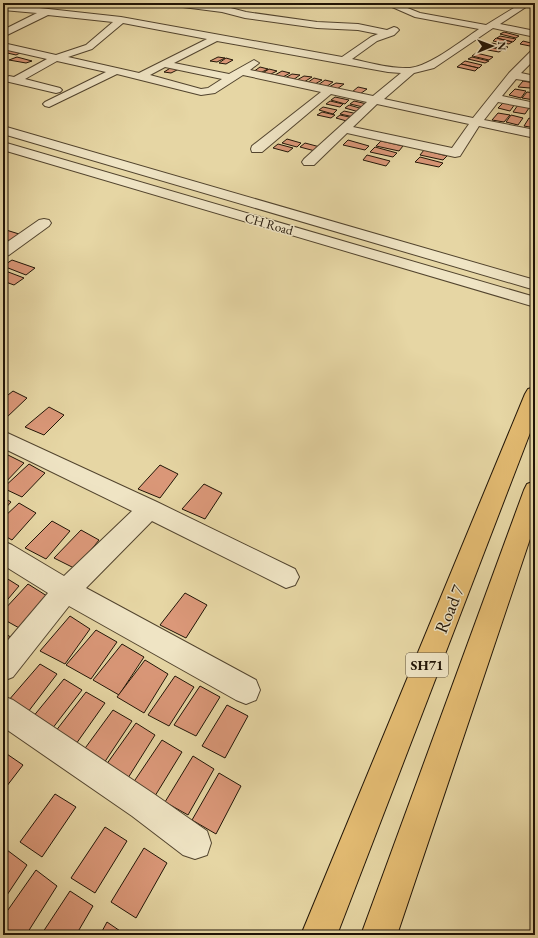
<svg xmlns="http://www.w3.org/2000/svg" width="538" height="938" font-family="'EB Garamond',serif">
	<rect width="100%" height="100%" fill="#e6d6a4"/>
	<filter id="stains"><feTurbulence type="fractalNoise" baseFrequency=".005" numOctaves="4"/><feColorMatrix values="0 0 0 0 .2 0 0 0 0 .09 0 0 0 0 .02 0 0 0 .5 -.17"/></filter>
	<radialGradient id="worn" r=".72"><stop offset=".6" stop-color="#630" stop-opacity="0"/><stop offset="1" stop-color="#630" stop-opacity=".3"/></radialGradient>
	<!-- building -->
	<g fill="#db9879" stroke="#201406">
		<path d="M451,3H468L465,6L449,4Z"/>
		<path d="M504,32L519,36L516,38L500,34Z"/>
		<path d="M500,36L516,39L513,42L497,38Z"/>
		<path d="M496,38L512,42L509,44L493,41Z"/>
		<path d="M523,41L535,44V47L520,44Z"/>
		<path d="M492,43L508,47L505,49L488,46Z"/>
		<path d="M486,46L502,50L499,52L482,49Z"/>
		<path d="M7,49L22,52L16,55L3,52V50Z"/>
		<path d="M476,53L493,57L489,60L472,56Z"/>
		<path d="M17,57L32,61L26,63L9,60Z"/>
		<path d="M218,57L225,58L217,62L210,61Z"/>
		<path d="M472,57L489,61L485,63L468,59Z"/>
		<path d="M226,58L233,60L226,64L219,63Z"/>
		<path d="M465,61L482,65L479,68L461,64Z"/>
		<path d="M461,64L478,68L475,71L457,67Z"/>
		<path d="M172,67L179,69L171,73L164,72Z"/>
		<path d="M260,67L268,69L260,73L253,72Z"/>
		<path d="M269,69L277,71L269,75L261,74Z"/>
		<path d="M282,71L290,73L283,77L275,75Z"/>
		<path d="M292,74L300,75L293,80L285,78Z"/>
		<path d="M304,76L312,77L304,82L297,80Z"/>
		<path d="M314,78L322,80L315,84L307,83Z"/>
		<path d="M325,80L333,82L326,87L318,85Z"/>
		<path d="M523,81L534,83L530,88L518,87Z"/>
		<path d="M336,83L344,84L337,89L329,87Z"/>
		<path d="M358,87L367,89L360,94L352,92Z"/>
		<path d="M515,89L526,91L521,98L509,95Z"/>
		<path d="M527,92L535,93L534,100L522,98Z"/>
		<path d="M335,97L349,100L345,104L331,100Z"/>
		<path d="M330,101L343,104L340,107L326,104Z"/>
		<path d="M354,101L367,104L363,107L350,104Z"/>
		<path d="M504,102L515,104L510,111L498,108Z"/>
		<path d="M349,105L363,109L359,112L345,108Z"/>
		<path d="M518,105L529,108L525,114L513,112Z"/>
		<path d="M323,107L337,110L333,114L319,110Z"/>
		<path d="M344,111L358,114L354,117L340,114Z"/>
		<path d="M322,112L335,115L331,118L317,115Z"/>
		<path d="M498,113L510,115L504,122L492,120Z"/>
		<path d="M340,115L354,118L350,122L336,118Z"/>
		<path d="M511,115L523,118L518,125L506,122Z"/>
		<path d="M529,118L535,120V128L524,126Z"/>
		<path d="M287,139L301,143L297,147L282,143Z"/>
		<path d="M348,140L369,146L365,150L343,145Z"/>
		<path d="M381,141L403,146L399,151L376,146Z"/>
		<path d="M305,143L320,147L315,151L300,147Z"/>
		<path d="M278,144L293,148L288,152L273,148Z"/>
		<path d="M375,147L397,153L393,157L370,152Z"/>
		<path d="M424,150L447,156L443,160L420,155Z"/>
		<path d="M367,155L390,161L386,166L363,160Z"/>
		<path d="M420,157L443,163L439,167L415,162Z"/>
		<path d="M3,229L19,234L10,241L3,238Z"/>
		<path d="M12,260L35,268L26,275L3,266Z"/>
		<path d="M3,270L24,278L14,285L3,281Z"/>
		<path d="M13,391L27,398L6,418L3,417V399Z"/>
		<path d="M49,407L64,415L44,435L25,427Z"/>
		<path d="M8,455L24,463L3,485V459Z"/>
		<path d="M29,464L45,473L22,497L3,488Z"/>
		<path d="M160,465L178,474L160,498L138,489Z"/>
		<path d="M204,484L222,493L205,519L182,509Z"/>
		<path d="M3,497L11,502L3,511Z"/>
		<path d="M19,503L36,513L12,540L3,535V518Z"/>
		<path d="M52,521L70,531L46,559L25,548Z"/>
		<path d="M81,530L99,540L76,569L54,558Z"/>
		<path d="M3,576L19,586L3,605Z"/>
		<path d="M28,584L47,596L21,629L3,619V611Z"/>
		<path d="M185,593L207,605L186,638L160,625Z"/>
		<path d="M70,616L90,629L65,664L40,651Z"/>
		<path d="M96,630L117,642L91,679L66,665Z"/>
		<path d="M3,632L12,638L3,649Z"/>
		<path d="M122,644L144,657L119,695L93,680Z"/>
		<path d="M145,660L168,674L144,713L117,697Z"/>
		<path d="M40,664L57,674L28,712L8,701Z"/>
		<path d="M175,676L194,687L169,726L148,715Z"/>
		<path d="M64,679L82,690L52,729L32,718Z"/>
		<path d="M200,686L220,697L196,736L174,725Z"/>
		<path d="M86,692L105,703L76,744L55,732Z"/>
		<path d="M227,705L248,716L225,758L202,746Z"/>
		<path d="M113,710L132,721L104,763L83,751Z"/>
		<path d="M136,723L155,735L128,778L106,765Z"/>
		<path d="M162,740L182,752L155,796L133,783Z"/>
		<path d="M4,752L23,765L3,791V754Z"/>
		<path d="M193,756L214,769L188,815L165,802Z"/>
		<path d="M219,773L241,786L216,834L192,820Z"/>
		<path d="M55,794L76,807L42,857L20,842Z"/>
		<path d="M105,827L127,841L95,893L71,878Z"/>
		<path d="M144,848L167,863L136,918L111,902Z"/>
		<path d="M7,850L27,865L3,901V856Z"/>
		<path d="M36,870L57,886L26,935H9L3,931V917Z"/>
		<path d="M70,891L93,906L76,935H41Z"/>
		<path d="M107,922L126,935H100Z"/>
	</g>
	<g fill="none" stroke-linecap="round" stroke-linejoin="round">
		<defs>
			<g id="minor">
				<path d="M171,3H196L223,6L246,12L317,22L358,24L387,30L394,27L397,28L399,30L394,35L377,41L352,59C371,63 391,69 410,68C430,66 461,41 479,29L415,17L383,3H395L420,13L486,25L522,3H532L500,24L535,31V37L493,28L434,68L414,73L384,99L473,118L509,73L531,51L535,50V59L521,73L535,76V82L516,79L502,96L535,103V109L498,102L484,120L535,130V138L479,126L460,156L455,157L347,133L314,165H304L302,162L304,159L367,102L331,94L262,152H252L251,149L252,146L321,92L243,75L215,93L201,95L117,74L49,107L45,106L43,104L45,102L106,72L57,61L25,79L60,88L62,90L60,92L56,93L5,81L4,79L9,76L14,77L47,59L3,49V43L56,55L86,45L113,22L48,15L3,37V30L37,13L3,10V4L121,17L342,57L371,37L378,34L358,30L317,28L245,18L222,12L175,6ZM123,23L207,39L139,73L68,57L92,49ZM217,41L388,72L401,73L373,96L250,70L259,63L254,60L229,74L174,63ZM165,67L222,79L208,88L201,89L150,75ZM377,104L469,124L452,148L353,127Z"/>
				<path d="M3,126L535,280V290L3,134Z"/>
				<path d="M3,142L535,297V307L3,150Z"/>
				<path d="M44,219L49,220L51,223L49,226L9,255L3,257V245L39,220Z"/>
				<path d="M3,431L157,502L295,569L299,577L295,585L286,588L152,521L86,588L256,680L260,690L256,700L246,704L236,700L69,606L13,677L3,681V646L48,593L3,565V541L12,545L64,576L132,511L3,448Z"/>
				<path d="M3,696L13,700L154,794L207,831L211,843L207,855L195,859L183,855L132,816L3,727Z"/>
			</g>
			<g id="major">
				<path d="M535,387V420L337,935H301L525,394L528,389Z"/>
				<path d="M535,481V524L397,935H361L524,490L527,484Z"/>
			</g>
		</defs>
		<!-- minor casing -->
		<use href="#minor" stroke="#52442e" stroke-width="2"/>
		<!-- major casing -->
		<use href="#major" stroke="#201406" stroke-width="2"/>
		<!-- minor -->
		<use href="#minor" fill="#efe4c4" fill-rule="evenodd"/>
		<!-- major -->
		<use href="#major" fill="#e3bb72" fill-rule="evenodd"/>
	</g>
	<g text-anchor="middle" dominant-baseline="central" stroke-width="3" stroke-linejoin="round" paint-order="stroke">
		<!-- far-street labels -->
		<g font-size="13" fill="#201406" stroke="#efe4c4">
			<text transform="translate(269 224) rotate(16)">CH Road</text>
		</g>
		<!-- shield labels -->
		<rect fill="#efe4c4" stroke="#5e523f" stroke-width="1" x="406" y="653" width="42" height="24" rx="3"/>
		<g font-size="14" font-weight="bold" fill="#201406">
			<text x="427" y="665">SH71</text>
		</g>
		<!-- near-street labels -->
		<g font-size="18" fill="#201406" stroke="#efe4c4">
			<text transform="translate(449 609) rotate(-68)">Road 7</text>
		</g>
	</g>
	<!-- margin -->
	<rect width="538" height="938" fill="none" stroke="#e6d6a4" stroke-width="16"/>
	<rect x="4" y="4" width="530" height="930" fill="none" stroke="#201406" stroke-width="2"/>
	<rect x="8" y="8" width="522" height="922" fill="none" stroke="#201406"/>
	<!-- north arrow -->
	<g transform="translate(492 46) rotate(89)" stroke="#efe4c4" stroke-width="3" paint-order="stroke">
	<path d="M0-3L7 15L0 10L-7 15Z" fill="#201406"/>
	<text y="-6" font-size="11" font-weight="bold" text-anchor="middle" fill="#201406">N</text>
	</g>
	<rect width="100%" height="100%" filter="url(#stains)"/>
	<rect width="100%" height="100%" fill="url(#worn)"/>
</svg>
